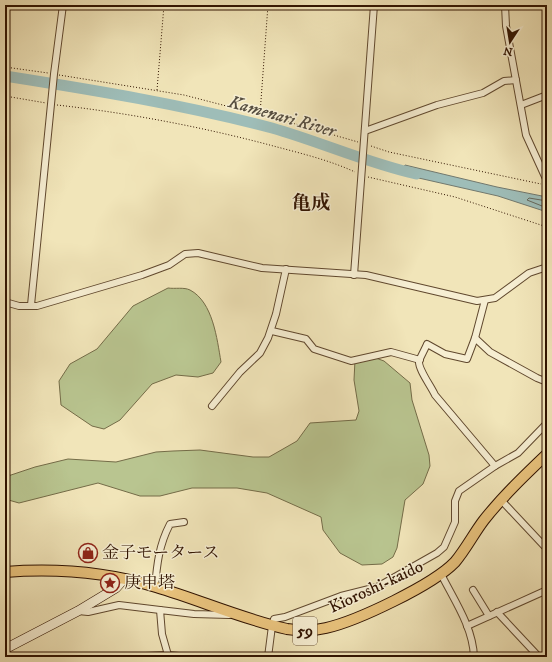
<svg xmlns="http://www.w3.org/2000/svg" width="552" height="662" font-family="'IM FELL DW Pica','Noto Serif JP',serif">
	<rect width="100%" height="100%" fill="#f1e5b9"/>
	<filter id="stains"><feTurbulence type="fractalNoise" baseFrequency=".005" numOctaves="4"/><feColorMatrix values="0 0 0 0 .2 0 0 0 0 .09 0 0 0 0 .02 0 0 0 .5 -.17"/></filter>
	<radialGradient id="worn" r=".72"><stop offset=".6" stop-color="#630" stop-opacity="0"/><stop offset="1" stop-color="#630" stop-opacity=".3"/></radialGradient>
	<!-- green -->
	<g fill="#b9c590" stroke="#746c48">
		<path d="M168,288C175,289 184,287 190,290C213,302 217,339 221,362L213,373L198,377L176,375L152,384L120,420L104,429L92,426L61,405L59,381L70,364L97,349L133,306Z"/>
		<path d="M373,357L384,361L410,383L412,400L429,455L430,466L423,484L405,500L397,548L393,557L382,564L362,565L340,553L323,530L321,517L267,493L237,488H192L160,496H140L98,483L19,503L5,499V477L35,467L68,459L116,462L156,452L173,451L200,450L253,457H269L297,441L310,423L356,420L359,411L354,380L355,360Z"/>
	</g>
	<!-- water -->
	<path fill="#9ebdb8" stroke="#72796e" d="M405,165L497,187L547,197V212L498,196L401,174Z"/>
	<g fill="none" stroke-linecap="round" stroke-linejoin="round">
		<!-- shore -->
		<path stroke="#67685c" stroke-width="1" d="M547,201L529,198L527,200L547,208"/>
		<!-- river -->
		<path stroke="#9ebdb8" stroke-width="11" d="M5,76C94,90 185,105 272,128C321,142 367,163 416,174"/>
		<defs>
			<g id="street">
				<path d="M505,5L506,26L526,135L547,181"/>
				<path d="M521,105L547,95"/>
				<path d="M365,131L437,105L483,93L504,81L516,80"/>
				<path d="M354,275L374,5"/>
				<path d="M5,302L19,306H37L142,275L169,265L185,254L198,253L262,268L366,275L477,301L495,298L529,273L547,267"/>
				<path d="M31,305L54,74L63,5"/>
				<path d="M272,331L306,339L314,349L351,361L391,352L420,360"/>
				<path d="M475,338L490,352L537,378L547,382"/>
				<path d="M212,406L240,372L260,353L268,338L276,314L286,269"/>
				<path d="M495,466L518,453L547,423"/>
				<path d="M501,500L547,549"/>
				<path d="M441,574C454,600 473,627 474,657"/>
				<path d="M155,587C157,564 159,545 170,524L184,522"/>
				<path d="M473,590L489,616"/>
				<path d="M78,611L88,612L119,605L160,610"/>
				<path d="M497,612L539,657"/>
				<path d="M467,626L547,590"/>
				<path d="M168,655L189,657"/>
				<path d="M123,657L168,655L162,634L160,610L194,614L229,615"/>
				<path d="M268,657L272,626L274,619L285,617L341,596L377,587L437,553L444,547L455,522V501L459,491L495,466L435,395C431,386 418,369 419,361C421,356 425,349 427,344L445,354L467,359L475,338L485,300"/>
			</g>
			<path id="secondary" d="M5,649L78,611L116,588L124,579"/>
			<path id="primary" d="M5,572C56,568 107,572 156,587C200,600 242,619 287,629C300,631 313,631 326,628C357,621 433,585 455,562C466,549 474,533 484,520C503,496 525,475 547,454"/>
		</defs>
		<!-- street casing -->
		<use href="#street" stroke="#60482e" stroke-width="8"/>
		<!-- secondary casing -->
		<use href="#secondary" stroke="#301300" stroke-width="10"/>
		<!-- primary casing -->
		<use href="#primary" stroke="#301300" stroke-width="12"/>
		<!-- path -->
		<g stroke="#301300" stroke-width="1" stroke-dasharray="1 2" stroke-linecap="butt">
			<path d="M5,67L48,73"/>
			<path d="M59,75L184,95L292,123L358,142"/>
			<path d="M157,90L164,5"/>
			<path d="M5,96L46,103"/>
			<path d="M57,105C128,113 197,126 266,144C295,152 327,159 355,172"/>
			<path d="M260,114L268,5"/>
			<path d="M371,146L389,152L541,184"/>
			<path d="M368,177L455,197L547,227"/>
		</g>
		<!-- street -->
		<use href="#street" stroke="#f6eed2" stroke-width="6"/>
		<!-- secondary -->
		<use href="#secondary" stroke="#f6eed2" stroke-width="9"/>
		<!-- primary -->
		<use href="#primary" stroke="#e8c27c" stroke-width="10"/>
	</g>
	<!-- icons -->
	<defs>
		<symbol id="shop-ring" viewBox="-11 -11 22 22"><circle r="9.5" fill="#f6eed2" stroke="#8f2418" stroke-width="1.5"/><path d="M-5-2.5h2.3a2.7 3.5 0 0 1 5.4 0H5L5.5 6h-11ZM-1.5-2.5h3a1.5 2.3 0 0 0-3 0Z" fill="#8f2418"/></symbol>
		<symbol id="sight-ring" viewBox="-11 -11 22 22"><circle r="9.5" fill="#f6eed2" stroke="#8f2418" stroke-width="1.5"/><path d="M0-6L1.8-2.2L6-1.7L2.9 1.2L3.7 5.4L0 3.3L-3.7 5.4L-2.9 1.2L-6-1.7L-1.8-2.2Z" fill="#8f2418"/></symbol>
	</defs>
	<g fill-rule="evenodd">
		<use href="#shop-ring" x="77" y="542" width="22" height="22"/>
		<use href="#sight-ring" x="99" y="572" width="22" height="22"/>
	</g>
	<g text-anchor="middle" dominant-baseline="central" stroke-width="3" stroke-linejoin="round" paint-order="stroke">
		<!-- shield labels -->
		<rect fill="#f6eed2" stroke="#6b553f" stroke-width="1" x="293" y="617" width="24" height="28" rx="3"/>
		<g font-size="16" font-weight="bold" fill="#301300">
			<text x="305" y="631">59</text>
		</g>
		<!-- poi labels -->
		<g font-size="17" fill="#301300" stroke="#f6eed2" text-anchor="start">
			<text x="102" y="553">金子モータース</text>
			<text x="124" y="583">庚申塔</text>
		</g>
		<!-- street labels -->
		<g font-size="17" fill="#301300" stroke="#f6eed2">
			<text transform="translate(376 587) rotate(-25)">Kioroshi-kaido</text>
		</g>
		<!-- water labels -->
		<g font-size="18" font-style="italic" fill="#564e40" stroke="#f6eed2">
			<text transform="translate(282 117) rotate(16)">Kamenari River</text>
		</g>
		<!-- quarter labels -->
		<g font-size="19" font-weight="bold" fill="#301300" stroke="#f6eed2">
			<text x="311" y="203">亀成</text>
		</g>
	</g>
	<!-- margin -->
	<rect width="552" height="662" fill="none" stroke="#f1e5b9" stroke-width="20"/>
	<rect x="6" y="6" width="540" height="650" fill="none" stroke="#301300" stroke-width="2"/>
	<rect x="10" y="10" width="532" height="642" fill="none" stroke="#301300"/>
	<!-- north arrow -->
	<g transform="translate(510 42) rotate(192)" stroke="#f6eed2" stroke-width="3" paint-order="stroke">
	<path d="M0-3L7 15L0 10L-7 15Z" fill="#301300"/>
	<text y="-6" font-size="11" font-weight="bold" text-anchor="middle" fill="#301300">N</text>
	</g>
	<rect width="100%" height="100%" filter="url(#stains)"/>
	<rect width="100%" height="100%" fill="url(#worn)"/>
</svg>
